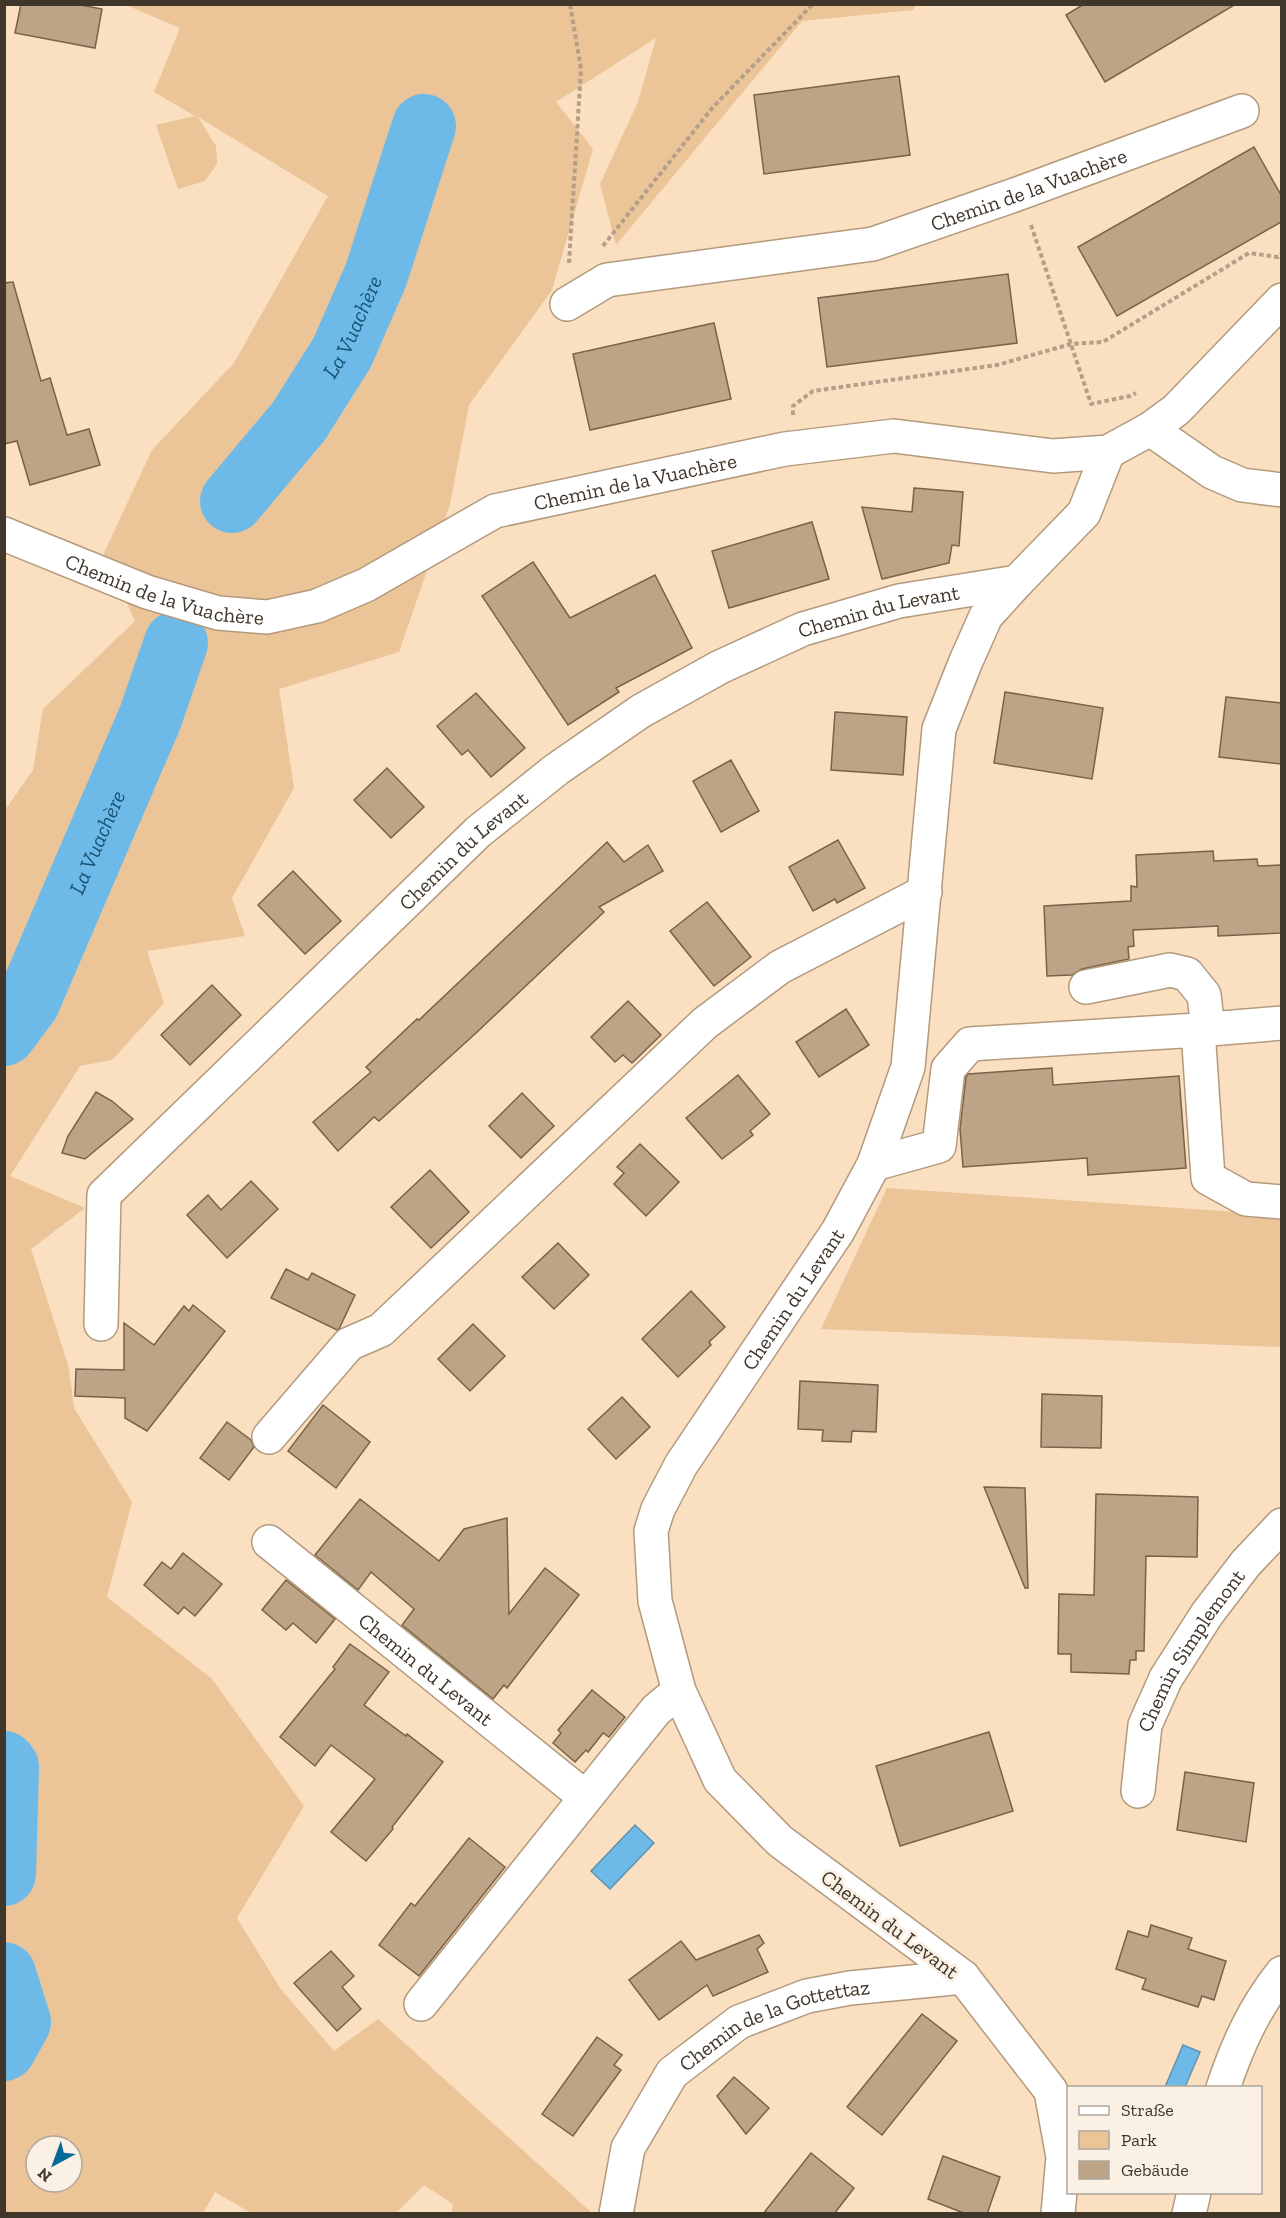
<svg xmlns="http://www.w3.org/2000/svg" width="1286" height="2218" font-family="'Zilla Slab',serif">
	<rect width="100%" height="100%" fill="#fadfc1"/>
	<!-- green -->
	<g fill="#ebc498" fill-rule="evenodd">
		<path d="M126,5H916L913,10L802,21L616,245L600,184L638,102L656,38L556,102L593,149L552,290L469,405L450,504L399,652L279,689L294,788L232,898L245,936L147,951L164,1003L112,1060L80,1066L10,1176L85,1208L31,1249L69,1368L74,1408L132,1502L107,1597L212,1679L304,1806L237,1918L280,1988L334,2051L378,2019L592,2213H452L453,2204L424,2185L396,2213H251L215,2192L203,2213L5,2214V810L33,770L43,709L135,621L104,553L152,450L234,363L328,196L198,117L216,146L217,164L205,181L178,189L156,125L195,116L154,92L180,28ZM36,2146H72V2182H36Z"/>
		<path d="M887,1188L1281,1215V1347L821,1329Z"/>
	</g>
	<!-- water -->
	<g fill="#6dbae9" stroke="#6092b0" stroke-width="1.5">
		<path d="M635,1825L654,1843L610,1889L591,1871Z"/>
		<path d="M1183,2045L1200,2052L1185,2087H1165Z"/>
	</g>
	<g fill="none" stroke-linecap="round" stroke-linejoin="round">
		<!-- river -->
		<g stroke="#6dbae9" stroke-width="64">
			<path id="s1" d="M232,501L299,421L342,353L376,275L424,126"/>
			<path id="s2" d="M4,1034L28,1002L150,718L176,643"/>
			<path d="M4,1763L7,1767L4,1874"/>
			<path d="M4,1974L19,2022L4,2049"/>
		</g>
	</g>
	<!-- building -->
	<g fill="#bda487" stroke="#796247" stroke-width="1.5">
		<path d="M21,4H76L102,9L95,48L15,33Z"/>
		<path d="M1084,4H1236L1105,82L1066,15Z"/>
		<path d="M899,76L910,155L764,174L754,95Z"/>
		<path d="M1254,147L1281,195V222L1117,316L1078,247Z"/>
		<path d="M1008,274L1017,343L827,367L818,298Z"/>
		<path d="M13,282L41,381L50,378L67,435L89,429L100,465L30,485L17,441L4,444V283Z"/>
		<path d="M714,323L731,399L590,430L573,354Z"/>
		<path d="M914,488L963,492L959,546L952,545L949,563L882,579L862,507L912,512Z"/>
		<path d="M812,522L829,579L729,608L712,551Z"/>
		<path d="M533,562L570,618L655,575L692,648L616,688L619,692L568,725L482,596Z"/>
		<path d="M1005,692L1103,708L1092,779L994,763Z"/>
		<path d="M476,693L525,748L491,777L468,750L462,755L437,726Z"/>
		<path d="M1226,697L1281,703V764L1219,757Z"/>
		<path d="M835,712L907,717L903,775L831,770Z"/>
		<path d="M731,760L759,811L721,832L693,781Z"/>
		<path d="M387,768L424,807L391,838L354,800Z"/>
		<path d="M838,840L865,888L837,903L835,899L813,911L789,867Z"/>
		<path d="M607,842L624,862L648,845L663,871L599,907L604,912L476,1033L379,1121L374,1117L338,1151L313,1122L371,1072L366,1067L417,1019L419,1020Z"/>
		<path d="M1213,851L1214,861L1257,859L1258,866L1281,865V933L1218,936V926L1133,930L1134,946L1128,947L1129,959L1082,969L1072,975L1047,976L1044,906L1131,901V886L1137,887L1136,855Z"/>
		<path d="M293,871L341,921L305,954L258,905Z"/>
		<path d="M707,902L751,957L714,986L670,931Z"/>
		<path d="M212,985L241,1015L190,1065L161,1035Z"/>
		<path d="M628,1001L661,1035L632,1063L623,1055L615,1062L591,1037Z"/>
		<path d="M846,1009L869,1045L819,1077L796,1042Z"/>
		<path d="M1052,1068L1053,1085L1179,1076L1186,1168L1088,1175L1087,1158L963,1167L960,1129L966,1077L968,1074Z"/>
		<path d="M738,1075L770,1114L750,1131L753,1135L722,1159L686,1118Z"/>
		<path d="M96,1092L112,1101L133,1119L85,1159L62,1153L68,1136Z"/>
		<path d="M522,1093L554,1126L521,1158L489,1126Z"/>
		<path d="M640,1144L679,1182L646,1216L614,1184L624,1173L617,1167Z"/>
		<path d="M430,1170L469,1212L431,1248L391,1207Z"/>
		<path d="M251,1181L278,1209L227,1258L187,1215L208,1195L221,1210Z"/>
		<path d="M558,1243L589,1275L554,1309L522,1277Z"/>
		<path d="M286,1269L308,1280L312,1273L355,1295L339,1329L337,1330L271,1298Z"/>
		<path d="M691,1291L725,1327L709,1342L711,1345L678,1377L642,1339Z"/>
		<path d="M193,1305L225,1331L147,1431L125,1418V1398L75,1396L76,1369L124,1370V1323L154,1345L184,1306L189,1311Z"/>
		<path d="M473,1324L505,1356L470,1391L438,1359Z"/>
		<path d="M800,1381L878,1385L876,1432L852,1431L851,1442L822,1441L823,1430L798,1429Z"/>
		<path d="M1042,1394L1102,1396L1101,1448L1041,1447Z"/>
		<path d="M622,1397L650,1427L616,1459L588,1429Z"/>
		<path d="M323,1405L370,1442L336,1488L288,1451Z"/>
		<path d="M227,1422L251,1440L254,1447L229,1480L200,1458Z"/>
		<path d="M984,1487L1025,1488L1028,1588H1025Z"/>
		<path d="M1096,1494L1198,1497L1197,1557L1146,1556L1144,1651H1136V1660H1130L1129,1674L1071,1672V1654H1058L1059,1594L1094,1595Z"/>
		<path d="M360,1499L439,1561L464,1529L507,1518L509,1614L545,1568L579,1595L507,1688L504,1685L493,1699L402,1625L414,1609L371,1572L358,1590L315,1555Z"/>
		<path d="M183,1553L222,1584L195,1616L184,1607L178,1614L144,1585L162,1562L171,1569Z"/>
		<path d="M286,1580L335,1619L316,1643L293,1623L286,1630L262,1610Z"/>
		<path d="M350,1644L389,1672L364,1705L406,1736L407,1734L443,1762L392,1827L393,1829L366,1861L331,1832L375,1779L331,1745L315,1766L280,1737L335,1669L333,1667Z"/>
		<path d="M592,1690L625,1717L609,1737L603,1733L588,1752L586,1750L575,1762L553,1743L561,1733L558,1730Z"/>
		<path d="M989,1732L1013,1811L900,1846L876,1766Z"/>
		<path d="M1185,1772L1254,1783L1246,1842L1177,1830Z"/>
		<path d="M469,1838L505,1867L419,1976L379,1945L411,1903L415,1906Z"/>
		<path d="M1151,1925L1192,1938L1188,1949L1226,1961L1214,2000L1202,1996L1198,2007L1142,1989L1146,1979L1116,1969L1128,1931L1148,1937Z"/>
		<path d="M759,1935L764,1943L757,1949L768,1972L713,1996L707,1985L659,2020L629,1980L681,1941L696,1960Z"/>
		<path d="M331,1951L354,1976L342,1987L361,2009L337,2031L294,1983Z"/>
		<path d="M922,2014L957,2041L882,2135L847,2107Z"/>
		<path d="M597,2037L622,2055L614,2065L621,2070L573,2136L542,2114Z"/>
		<path d="M734,2077L769,2108L746,2134L717,2096Z"/>
		<path d="M811,2153L854,2188L834,2214H763Z"/>
		<path d="M943,2156L1000,2177L987,2214H966L928,2199Z"/>
	</g>
	<g fill="none" stroke-linecap="round" stroke-linejoin="round">
		<defs>
			<g id="minor">
				<path id="s3" d="M567,304L607,280L873,244L1020,193L1242,111"/>
				<path d="M1150,429L1212,472L1242,485L1282,490"/>
				<path id="s4" d="M4,534L147,592L218,613L267,617L317,606L366,585L495,511L785,449L894,436L1053,456L1108,452L1150,429L1176,410L1282,300"/>
				<path d="M1086,987L1170,970L1187,974L1204,995L1208,1029"/>
				<path d="M1198,1030L1282,1023"/>
				<path d="M874,1164L939,1146L948,1069L970,1044L1198,1030L1208,1178L1246,1199L1282,1202"/>
				<path id="s5" d="M101,1324L104,1195L478,832L557,769L641,711L720,667L803,629L899,601L1017,582"/>
				<path d="M269,1437L349,1344L381,1330L705,1023L780,967L925,892"/>
				<path id="s6" d="M269,1542L585,1797"/>
				<path id="s7" d="M1138,1791L1145,1725L1166,1678L1207,1614L1246,1563L1282,1525"/>
				<path d="M421,2004L656,1710L679,1691"/>
				<path d="M1223,2088C1237,2046 1254,2008 1282,1973"/>
				<path id="s8" d="M616,2214L628,2148L672,2073L739,2022L807,1996L850,1988L963,1977"/>
				<path id="s9" d="M1058,2214L1063,2157L1051,2091L963,1977L780,1841L720,1780L679,1691L655,1601L651,1531L658,1509L681,1465L838,1231L874,1164L908,1067L939,729L966,661L986,616L1017,582L1084,513L1108,452"/>
				<path d="M1189,2214L1194,2192"/>
			</g>
		</defs>
		<!-- minor casing -->
		<use href="#minor" stroke="#b39a7d" stroke-width="36"/>
		<!-- path -->
		<g stroke="#b49f88" stroke-width="4" stroke-dasharray="4.5 3" stroke-linecap="butt">
			<path d="M1031,225L1091,404L1130,396L1136,393"/>
			<path d="M603,246L713,107L813,4"/>
			<path d="M569,263L581,69L570,4"/>
			<path d="M793,415V406L813,391L997,365L1071,344L1103,342L1249,253L1278,257L1282,253"/>
		</g>
		<!-- minor -->
		<use href="#minor" stroke="#fff" stroke-width="33"/>
	</g>
	<g text-anchor="middle" dominant-baseline="central" stroke-width="6" stroke-linejoin="round" paint-order="stroke">
		<!-- street labels -->
		<g font-size="21" fill="#40362a" stroke="#fbf0e4">
			<text stroke="none"><textPath href="#s3" startOffset="480">Chemin de la Vuachère</textPath></text>
			<text stroke="none"><textPath href="#s4" startOffset="674">Chemin de la Vuachère</textPath></text>
			<text stroke="none"><textPath href="#s4" startOffset="171">Chemin de la Vuachère</textPath></text>
			<text stroke="none"><textPath href="#s5" startOffset="1113">Chemin du Levant</textPath></text>
			<text stroke="none"><textPath href="#s5" startOffset="627">Chemin du Levant</textPath></text>
			<text stroke="none"><textPath href="#s9" startOffset="1116">Chemin du Levant</textPath></text>
			<text stroke="none"><textPath href="#s7" startOffset="154">Chemin Simplemont</textPath></text>
			<text stroke="none"><textPath href="#s6" startOffset="202">Chemin du Levant</textPath></text>
			<text transform="translate(890 1924) rotate(37)">Chemin du Levant</text>
			<text stroke="none"><textPath href="#s8" startOffset="270">Chemin de la Gottettaz</textPath></text>
		</g>
		<!-- water labels -->
		<g font-size="22" font-style="italic" fill="#195474" stroke="#fbf0e4">
			<text stroke="none"><textPath href="#s1" startOffset="213">La Vuachère</textPath></text>
			<text stroke="none"><textPath href="#s2" startOffset="214">La Vuachère</textPath></text>
		</g>
	</g>
	<!-- border -->
	<rect width="1286" height="2218" fill="none" stroke="#40362a" stroke-width="12"/>
	<!-- legend -->
	<rect x="1067" y="2086" width="195" height="108" fill="#fbf0e4" stroke="#b0a69a" stroke-width="1.5"/>
	<rect x="1079" y="2106" width="30" height="9" fill="#ffffff" stroke="#b0a69a" stroke-width="1.5"/>
	<text x="1121" y="2116" font-size="18" fill="#40362a">Straße</text>
	<rect x="1079" y="2131" width="30" height="18" fill="#ebc498" stroke="#b0a69a" stroke-width="1.5"/>
	<text x="1121" y="2146" font-size="18" fill="#40362a">Park</text>
	<rect x="1079" y="2161" width="30" height="18" fill="#bda487" stroke="#b0a69a" stroke-width="1.5"/>
	<text x="1121" y="2176" font-size="18" fill="#40362a">Gebäude</text>
	<!-- north arrow -->
	<g transform="translate(54 2164) rotate(221)"><circle r="28" fill="#fbf0e4" stroke="#b0a69a" stroke-width="1.5"/>
	<path d="M0-4.5L10 22L0 15L-10 22Z" fill="#046a98"/>
	<text y="-9" font-size="16" font-weight="bold" text-anchor="middle" fill="#40362a">N</text>
	</g>
</svg>
